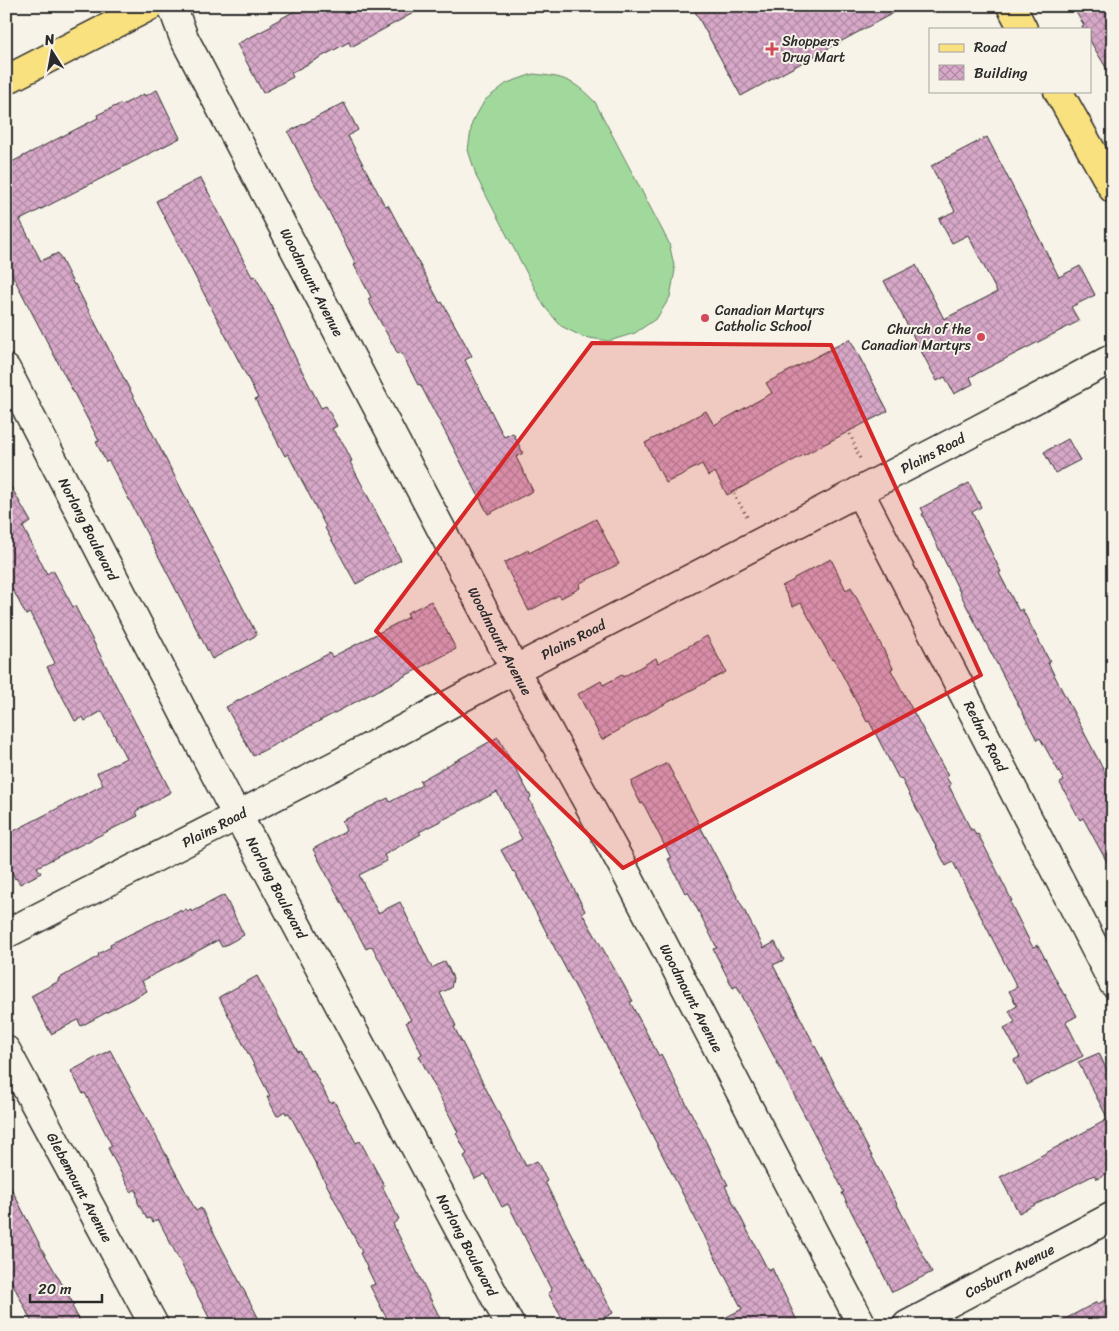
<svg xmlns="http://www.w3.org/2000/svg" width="1119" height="1331" font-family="Sriracha,sans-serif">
	<defs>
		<pattern id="building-cross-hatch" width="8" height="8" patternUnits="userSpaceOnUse" patternTransform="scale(1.25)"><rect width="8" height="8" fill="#d8a8c9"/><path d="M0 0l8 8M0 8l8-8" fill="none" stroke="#af89a3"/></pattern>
	</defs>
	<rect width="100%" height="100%" fill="#f7f3e8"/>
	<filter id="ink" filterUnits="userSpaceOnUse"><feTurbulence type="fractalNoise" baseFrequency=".02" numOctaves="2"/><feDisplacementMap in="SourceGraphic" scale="10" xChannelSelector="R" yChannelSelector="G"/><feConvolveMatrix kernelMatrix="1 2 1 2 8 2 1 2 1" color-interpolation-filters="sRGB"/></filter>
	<g filter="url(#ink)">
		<!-- grass -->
		<path fill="#a1d99d" stroke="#668264" d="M533,74C565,77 572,79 595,102L669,243L675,270L670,297L657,318L635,333L609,341L583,337L561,326L544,306L477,178L468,150L472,123L485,100L507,83Z"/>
		<!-- building -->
		<g fill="url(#building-cross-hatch)" stroke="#2b2b2b">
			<path d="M304,6H426L351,47L349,42L291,73L293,77L263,93L237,44L272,26L271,24Z"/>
			<path d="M692,6H906L741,96Z"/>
			<path d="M1072,6H1106L1113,20V79L1090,41V29H1083L1082,26L1084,25Z"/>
			<path d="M157,90L180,138L20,220L41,261L58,253L74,285L75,284L257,635L212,659L109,461L106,462L96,442L99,441L6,263V165L98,118L97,115L120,104L122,105L144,94L145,96Z"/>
			<path d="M344,103L358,130L348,136L385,206L388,205L440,303L442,302L472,356L465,360L504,437L513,433L523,453L516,457L533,491L488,514L420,384L418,385L401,352L398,354L381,323L368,299L371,297L354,265L356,264L288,132Z"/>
			<path d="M987,137L1059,277L1080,266L1095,295L1071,307L1079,321L970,377L973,384L954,394L945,377L937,381L884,281L916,265L944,319L997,292L968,235L952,243L939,219L955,211L931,166Z"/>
			<path d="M201,178L252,277L255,276L270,303L297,361L321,408L326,406L337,426L332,429L343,443L352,461L350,462L401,560L356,584L325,528L326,527L288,454L285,456L255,399L258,398L156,201Z"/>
			<path d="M850,339L888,411L727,495L715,472L708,476L702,464L666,483L645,443L706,411L714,425L772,393L766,383Z"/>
			<path d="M1068,439L1080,460L1055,473L1044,452Z"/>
			<path d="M6,478L31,522L23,527L47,574L53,570L73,607L75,606L171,792L136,811L138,816L37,867L41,873L20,884L16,878L15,879L6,862V835L103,785L97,773L126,758L102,711L85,721L83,717L75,721L47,667L55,663L30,613L26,615L13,590L6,593Z"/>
			<path d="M969,483L981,507L972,512L1001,572L999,573L1019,611L1022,609L1050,662L1048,663L1063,692L1113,788V873L1083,818L1080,820L1060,783L1064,781L1040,738L1037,740L966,605L922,514L924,513L921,508Z"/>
			<path d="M596,519L619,564L580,583L579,585L580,588L561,598L559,595L529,611L504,563L528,550L529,553Z"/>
			<path d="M831,559L846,590L851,587L893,668L891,670L948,776L946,777L951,785L949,786L971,830L973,829L976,835L978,834L993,863L1012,901L1010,902L1031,944L1033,947L1038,945L1064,995L1065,994L1077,1016L1066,1022L1083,1056L1027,1085L1014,1060L1020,1057L1004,1028L1015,1022L1009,1011L1017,1006L1009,991L1017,987L953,862L946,866L901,778L899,779L869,721L867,722L834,659L832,660L801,603L793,607L782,586L794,580V578Z"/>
			<path d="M431,601L456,649L253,756L226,707L330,653L332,657L409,617L407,613Z"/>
			<path d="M707,636L726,672L657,708L602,740L578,694L601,681L603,685L622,675L623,677L656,658L658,663Z"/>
			<path d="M498,737L531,797L529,799L585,911L582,913L633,1001L630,1002L659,1056L661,1054L728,1185L725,1186L746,1228L768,1270L772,1268L799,1325H711L742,1309L595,1024L514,871L513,872L501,850L522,839L497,792L419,832L421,834L384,855L387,861L359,875L378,913L400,902L432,968L445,961L453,978L451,988L440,993L456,1026L454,1027L526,1166L537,1161L547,1181L545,1182L567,1226L613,1313L590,1325H566L548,1293L552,1291L508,1204L502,1207L485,1174L475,1179L464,1156L467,1154L456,1133L458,1132L419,1056L422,1054L406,1022L411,1020L372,946L366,949L313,849L346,831L342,821L388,798L390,802L422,785L420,781Z"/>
			<path d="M667,763L764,948L775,942L784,960L773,965L932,1272L897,1290L892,1292L888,1284L842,1193L844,1192L827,1158L737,986L733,988L713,949L717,948L702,918L688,892L685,893L668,859L671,858L643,803L641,804L632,786L631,782Z"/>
			<path d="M224,895L244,935L222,947L218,940L142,981L147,991L81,1026L78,1020L51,1034L31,996L59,981L58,979L99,956L98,954L111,947L110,944L180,910L181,912L186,909L188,911L191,910L192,912Z"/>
			<path d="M257,976L298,1052L300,1051L310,1071L313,1070L330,1103L334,1101L356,1143L360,1141L384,1185L382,1186L399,1219L393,1224L440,1318L429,1325H390L370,1286L375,1284L360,1253L362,1252L289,1113L286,1114L285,1111L277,1116L267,1097L270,1096L219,997Z"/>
			<path d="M110,1050L196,1211L201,1208L262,1325H213L158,1219L153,1222L150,1218L147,1219L138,1203L136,1189L131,1192L108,1148L112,1146L85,1093L83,1094L71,1071Z"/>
			<path d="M1099,1053L1113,1084V1170L1097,1179L1094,1175L1019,1213L1000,1177L1024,1165L1108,1119L1078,1062Z"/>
			<path d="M6,1178L43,1251L74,1305L72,1306L82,1325H33L22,1302L6,1271Z"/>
			<path d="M1113,1296V1325H1054L1097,1302L1098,1304Z"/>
		</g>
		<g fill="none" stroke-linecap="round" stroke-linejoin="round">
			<defs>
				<g id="minor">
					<path id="s1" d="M172,6L184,38L515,670L622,865L862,1325"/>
					<path id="s2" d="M6,369L227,797L253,843L510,1325"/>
					<path id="s3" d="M859,491L1113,983"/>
					<path id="s4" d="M6,934L336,765L491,682L960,439L1113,358"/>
					<path id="s5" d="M6,1050L154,1325"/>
					<path id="s6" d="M907,1325L1113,1216"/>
				</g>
				<g id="major">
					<path d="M1011,6L1023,29"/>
					<path d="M6,80L150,6"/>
					<path d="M1058,91L1113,189"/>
				</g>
			</defs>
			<!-- minor casing -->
			<use href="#minor" stroke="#2b2b2b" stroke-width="31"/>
			<!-- major casing -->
			<use href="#major" stroke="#2b2b2b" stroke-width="31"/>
			<!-- path -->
			<g stroke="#2b2b2b" stroke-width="3" stroke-dasharray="1 4" stroke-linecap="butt">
				<path d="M850,434L861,461"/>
				<path d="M734,494L749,520"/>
			</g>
			<!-- minor -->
			<use href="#minor" stroke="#f7f3e8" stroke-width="28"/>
			<!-- major -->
			<use href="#major" stroke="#fae180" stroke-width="28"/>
		</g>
	</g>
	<!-- marked area -->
	<path fill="#d62828" fill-opacity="0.2" stroke="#d62828" stroke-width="4" stroke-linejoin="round" d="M592,343L831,345L981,675L623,868L376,631Z"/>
	<!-- markers -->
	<g fill="#d1495b" stroke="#f7f3e8" stroke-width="2">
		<path d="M769.5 41.5h5v5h5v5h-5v5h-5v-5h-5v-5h5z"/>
		<circle cx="705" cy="318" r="5"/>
		<circle cx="981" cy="337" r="5"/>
	</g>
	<g text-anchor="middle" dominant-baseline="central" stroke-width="4" stroke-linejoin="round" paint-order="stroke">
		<!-- poi labels -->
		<g font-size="14" fill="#2b2b2b" stroke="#f7f3e8" text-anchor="start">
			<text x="782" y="41">Shoppers<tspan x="782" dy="16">Drug Mart</tspan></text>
			<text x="715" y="310">Canadian Martyrs<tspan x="715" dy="16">Catholic School</tspan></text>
			<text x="971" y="329" text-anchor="end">Church of the<tspan x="971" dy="16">Canadian Martyrs</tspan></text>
		</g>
		<!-- street labels -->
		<g font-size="14" fill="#2b2b2b" stroke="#f7f3e8">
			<text stroke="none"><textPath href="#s1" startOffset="310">Woodmount Avenue</textPath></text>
			<text stroke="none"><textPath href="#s4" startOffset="1044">Plains Road</textPath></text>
			<text stroke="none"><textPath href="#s2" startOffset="180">Norlong Boulevard</textPath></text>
			<text stroke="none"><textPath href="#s4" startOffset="639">Plains Road</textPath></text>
			<text stroke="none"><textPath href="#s1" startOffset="715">Woodmount Avenue</textPath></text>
			<text stroke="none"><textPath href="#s3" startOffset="276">Rednor Road</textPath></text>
			<text stroke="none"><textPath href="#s4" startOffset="234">Plains Road</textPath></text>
			<text stroke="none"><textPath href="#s2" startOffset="585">Norlong Boulevard</textPath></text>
			<text stroke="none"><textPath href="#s1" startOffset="1120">Woodmount Avenue</textPath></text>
			<text stroke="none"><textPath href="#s5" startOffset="156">Glebemount Avenue</textPath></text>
			<text stroke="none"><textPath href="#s2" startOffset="990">Norlong Boulevard</textPath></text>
			<text stroke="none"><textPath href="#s6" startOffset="116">Cosburn Avenue</textPath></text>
		</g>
	</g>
	<!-- margin -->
	<rect width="1119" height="1331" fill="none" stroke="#f7f3e8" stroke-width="25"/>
	<rect x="12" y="12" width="1094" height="1306" fill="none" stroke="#2b2b2b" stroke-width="2" filter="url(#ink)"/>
	<!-- legend -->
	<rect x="929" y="28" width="162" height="65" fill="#f7f3e8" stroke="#a5a39c"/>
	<rect x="939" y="44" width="25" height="8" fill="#fae180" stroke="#a5a39c"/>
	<text x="974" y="52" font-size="15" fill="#2b2b2b">Road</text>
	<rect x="939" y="65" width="25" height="15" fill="url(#building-cross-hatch)" stroke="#a5a39c"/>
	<text x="974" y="78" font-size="15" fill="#2b2b2b">Building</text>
	<!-- north arrow -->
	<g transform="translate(52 52) rotate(349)" stroke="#f7f3e8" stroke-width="4" paint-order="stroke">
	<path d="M0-4L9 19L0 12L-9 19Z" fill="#2b2b2b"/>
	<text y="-8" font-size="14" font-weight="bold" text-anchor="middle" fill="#2b2b2b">N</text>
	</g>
	<!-- scale -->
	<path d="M30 1294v8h72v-8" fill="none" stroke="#2b2b2b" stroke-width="2.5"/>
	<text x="38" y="1294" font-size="15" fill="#2b2b2b" stroke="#f7f3e8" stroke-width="4" paint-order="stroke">20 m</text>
</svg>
